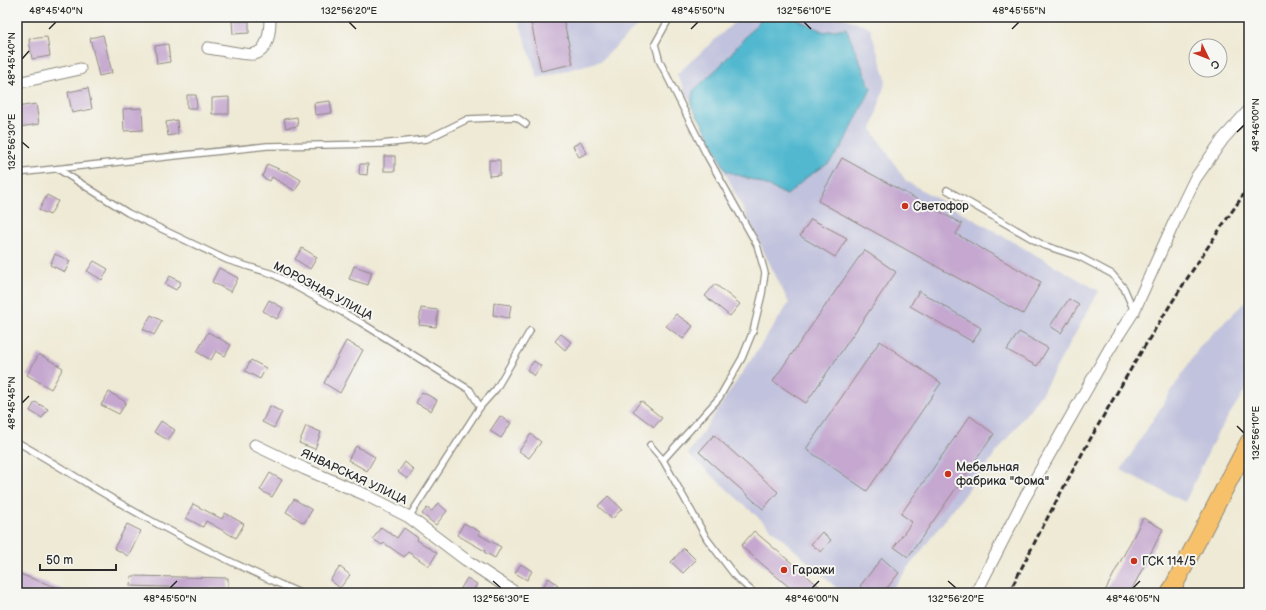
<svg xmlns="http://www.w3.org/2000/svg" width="1266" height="610" font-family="'Balsamiq Sans',sans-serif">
	<rect width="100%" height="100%" fill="#f6f6f2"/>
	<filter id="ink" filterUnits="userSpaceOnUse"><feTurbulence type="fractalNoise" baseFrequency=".025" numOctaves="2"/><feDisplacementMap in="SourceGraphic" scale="8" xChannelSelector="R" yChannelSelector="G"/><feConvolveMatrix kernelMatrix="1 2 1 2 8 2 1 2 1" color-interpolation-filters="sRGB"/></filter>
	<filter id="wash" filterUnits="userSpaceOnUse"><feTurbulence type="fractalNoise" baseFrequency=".012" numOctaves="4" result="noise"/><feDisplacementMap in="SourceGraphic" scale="16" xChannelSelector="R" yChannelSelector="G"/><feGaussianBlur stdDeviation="0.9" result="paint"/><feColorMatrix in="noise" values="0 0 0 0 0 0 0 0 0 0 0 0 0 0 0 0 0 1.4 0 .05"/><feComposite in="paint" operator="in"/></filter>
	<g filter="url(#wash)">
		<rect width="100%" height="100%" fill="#efead5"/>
		<!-- industrial -->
		<g fill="#c1c2dd">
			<path d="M515,17H646L601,61L538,78L518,19Z"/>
			<path d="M740,17H842L870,28L886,79L872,130L906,181L1099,291L1042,393L889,593H842L688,454L789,303L677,74Z"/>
			<path d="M1245,302L1249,309V384L1217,434L1185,502L1121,470L1200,346Z"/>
		</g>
		<!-- water -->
		<path fill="#51b8cf" stroke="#3e727d" d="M763,17H792L824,32L846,28L871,89L841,148L829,163L807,177L787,195L759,182L726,171L704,126L691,106L693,91L719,67Z"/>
		<g id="blocks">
			<!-- building -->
			<g fill="#c5a7cf">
				<path d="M530,17H563L573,64L541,71Z"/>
				<path d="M232,21H249V33L233,34Z"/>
				<path d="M103,35L112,73L99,76L90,38Z"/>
				<path d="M47,37L50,56L32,59L29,39Z"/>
				<path d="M168,44L170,62L157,64L155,46Z"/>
				<path d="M88,88L92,109L72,113L68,92Z"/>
				<path d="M187,95H196L197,108H187Z"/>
				<path d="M229,97V114H212V98Z"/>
				<path d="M330,101L332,113L315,115L314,103Z"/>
				<path d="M36,104L39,124L20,127L17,107Z"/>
				<path d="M142,108L143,130L124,131L123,109Z"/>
				<path d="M297,117L298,126L286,128L284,119Z"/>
				<path d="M177,120L178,134L168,136L166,122Z"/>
				<path d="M581,142L587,153L579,157L573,146Z"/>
				<rect x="384" y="156" width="11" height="15"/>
				<path d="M842,158L962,224L956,234L1041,282L1023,314L818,201Z"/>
				<path d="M489,160H500V175L489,176Z"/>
				<path d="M267,164L286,172V171L301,180L295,191L272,177L270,181L262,177Z"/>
				<path d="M360,164H368L367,175L359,174Z"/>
				<path d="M47,195L58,201L50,215L39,210Z"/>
				<path d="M811,219L847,238L835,257L800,236Z"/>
				<path d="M302,248L317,257L310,269L295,259Z"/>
				<path d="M864,250L896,272L806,403L773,381Z"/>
				<path d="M55,254L70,261L65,272L50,265Z"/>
				<path d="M94,261L108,269L102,280L87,271Z"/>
				<path d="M354,266L372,272L368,285L349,279Z"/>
				<path d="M219,268L238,278L231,292L212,282Z"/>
				<path d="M170,276L181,282L176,290L165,284Z"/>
				<path d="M715,284L740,304L730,316L705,296Z"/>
				<path d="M919,291L981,328L973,342L910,306Z"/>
				<path d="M1069,299L1079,305L1061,333L1050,326Z"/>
				<path d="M269,300L283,308L277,319L263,311Z"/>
				<path d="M494,303L511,305L509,318L493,315Z"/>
				<path d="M421,308L438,310L436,327L419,325Z"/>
				<path d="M676,314L693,326L683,339L666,326Z"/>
				<path d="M151,315L162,321L154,335L143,329Z"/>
				<path d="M208,332L231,345L225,356L216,351L211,360L197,352Z"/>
				<path d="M1019,332L1048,348L1037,366L1007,350Z"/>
				<path d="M561,334L571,342L565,350L555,341Z"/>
				<path d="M346,341L363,350L340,393L324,383Z"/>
				<path d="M880,341L941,383L867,491L806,449Z"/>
				<path d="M39,354L63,368L51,389L27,375Z"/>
				<path d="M251,360L266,368L260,379L245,371Z"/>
				<path d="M534,361L541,366L534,376L527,370Z"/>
				<path d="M109,392L126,402L119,414L101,405Z"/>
				<path d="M422,392L437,400L431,411L416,403Z"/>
				<path d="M641,401L662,418L654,427L633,411Z"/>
				<path d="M35,402L48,409L42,418L30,411Z"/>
				<path d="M270,406L282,412L274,428L262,422Z"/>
				<path d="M500,416L511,423L501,438L490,431Z"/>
				<path d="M970,416L994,434L908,557L894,547L912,522L901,514Z"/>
				<path d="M161,421L175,430L168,440L154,432Z"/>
				<path d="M306,426L321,432L315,449L299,443Z"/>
				<path d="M531,434L541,442L529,458L519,451Z"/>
				<path d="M714,435L778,492L763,509L699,452Z"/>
				<path d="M356,446L375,457L367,471L348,460Z"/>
				<path d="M405,462L414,470L407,479L398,472Z"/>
				<path d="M270,473L282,480L272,497L260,490Z"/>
				<path d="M608,496L622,509L612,519L598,506Z"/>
				<path d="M294,499L312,510L304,523L286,512Z"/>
				<path d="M438,503L447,511L436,525L422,514L427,508L432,511Z"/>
				<path d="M193,504L222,519L225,513L244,524L236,538L206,521L203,527L186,518Z"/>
				<path d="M1143,518L1163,529L1130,593H1104Z"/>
				<path d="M464,523L480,532L478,534L501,547L495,558L484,552L485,551L457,535Z"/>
				<path d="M127,524L141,531L128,556L114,548Z"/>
				<path d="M381,527L397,538L404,528L418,538L417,540L437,553L429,566L408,552L404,557L384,543L382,545L373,539Z"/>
				<path d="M754,531L827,593H796L741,546Z"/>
				<path d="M822,532L831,540L821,552L811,544Z"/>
				<path d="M684,548L696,560L683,573L671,562Z"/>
				<path d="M882,558L899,573L883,593H869L860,586Z"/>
				<path d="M521,564L532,571L527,580L515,573Z"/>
				<path d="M340,567L350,575L340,588L330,580Z"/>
				<path d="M17,573L69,592V593H17Z"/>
				<path d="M131,576L228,578V589L130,586Z"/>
				<path d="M467,578L477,584L472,593H465L460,590Z"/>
				<path d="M549,578L558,585L552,593H547L541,589Z"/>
			</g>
		</g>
	</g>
	<g filter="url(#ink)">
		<use href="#blocks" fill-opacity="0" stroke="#8d8a80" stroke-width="1"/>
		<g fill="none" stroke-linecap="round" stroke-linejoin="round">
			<defs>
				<g id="lane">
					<path d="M670,17L655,44L660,62L705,152L757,245L765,273L762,294L753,331L742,358L719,398L663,460L707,539L736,577L754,593"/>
					<path d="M58,169L128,213L227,260L273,274L360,322L470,390L480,407"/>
					<path d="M17,173L267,146L381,144L427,139L468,119L516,117L526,124"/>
					<path d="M947,190L1043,245L1080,257L1112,274L1124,288L1134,311"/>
					<path d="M17,442C62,467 105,496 150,520C199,547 249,571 300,593"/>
					<path d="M650,445L663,460"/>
					<path d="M409,517L480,407L496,389L530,331"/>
				</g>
				<g id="street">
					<path d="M208,48C216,49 249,56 254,54C269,51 270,30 270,17"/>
					<path d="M17,83L80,69"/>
					<path d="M255,445L305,469L366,495L409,517L466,560L516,593"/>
					<path d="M976,593L1024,499L1110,348L1134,311L1176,218L1195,179L1223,139L1249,110"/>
				</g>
				<path id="primary" d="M1170,593L1249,442"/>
			</defs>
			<!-- lane casing -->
			<use href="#lane" stroke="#8d8a80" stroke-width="8"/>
			<!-- street casing -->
			<use href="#street" stroke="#8d8a80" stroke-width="13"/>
			<!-- primary casing -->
			<use href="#primary" stroke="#8d8a80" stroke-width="19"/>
			<!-- lane -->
			<use href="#lane" stroke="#fff" stroke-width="5.5"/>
			<!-- street -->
			<use href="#street" stroke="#fff" stroke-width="11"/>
			<!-- primary -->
			<use href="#primary" stroke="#f6c16b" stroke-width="17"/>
			<!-- rail -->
			<path stroke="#2b2b2b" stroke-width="3" stroke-dasharray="6 3" stroke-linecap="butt" d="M1009,593C1079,452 1158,316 1249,187"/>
		</g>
	</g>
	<!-- ticks -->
	<path fill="none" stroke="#2b2b2b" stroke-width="1.5" d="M349,22L356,29M804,22L811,29M49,29L56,22M691,29L698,22M1012,29L1019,22M22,59L29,51M1237,132L1244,125M22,142L29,148M22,403L29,396M1237,426L1244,433M493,581L501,588M948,581L956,588M170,588L177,581M812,588L819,581M1133,588L1140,581"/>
	<!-- markers -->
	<g fill="#c8321e" stroke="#f6f6f2" stroke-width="1.5">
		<circle cx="905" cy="206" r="4"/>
		<circle cx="948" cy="474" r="4"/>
		<circle cx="1134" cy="561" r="4"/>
		<circle cx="784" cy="570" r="4"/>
	</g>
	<g text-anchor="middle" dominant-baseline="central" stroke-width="4" stroke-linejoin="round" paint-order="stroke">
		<!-- poi labels -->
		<g font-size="12" fill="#2b2b2b" stroke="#f6f6f2" text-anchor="start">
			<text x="913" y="206">Светофор</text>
			<text x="956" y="467">Мебельная<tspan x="956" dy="14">фабрика "Фома"</tspan></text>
			<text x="1142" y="561">ГСК 114/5</text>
			<text x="792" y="570">Гаражи</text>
		</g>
		<!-- street labels -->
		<g font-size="12" fill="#2b2b2b" stroke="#f6f6f2">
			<text transform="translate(323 291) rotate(28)">МОРОЗНАЯ УЛИЦА</text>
			<text transform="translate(354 477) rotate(25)">ЯНВАРСКАЯ УЛИЦА</text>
		</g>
	</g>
	<!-- margin -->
	<rect width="1266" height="610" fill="none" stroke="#f6f6f2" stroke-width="44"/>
	<!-- north arrow -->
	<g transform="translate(1208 58) rotate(133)"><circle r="19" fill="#f6f6f2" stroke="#a5a5a2"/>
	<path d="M0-3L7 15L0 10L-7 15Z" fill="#c8321e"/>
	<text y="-6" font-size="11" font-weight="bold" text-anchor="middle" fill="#2b2b2b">С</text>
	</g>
	<!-- scale -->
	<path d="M40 564v6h76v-6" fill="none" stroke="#2b2b2b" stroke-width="2"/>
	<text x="46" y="564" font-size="12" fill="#2b2b2b" stroke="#f6f6f2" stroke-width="3" paint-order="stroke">50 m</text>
	<rect x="22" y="22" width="1222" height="566" fill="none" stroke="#2b2b2b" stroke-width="1.5"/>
	<g font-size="10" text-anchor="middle" fill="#2b2b2b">
		<text x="56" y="14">48°45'40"N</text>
		<text x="349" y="14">132°56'20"E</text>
		<text x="698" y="14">48°45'50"N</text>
		<text x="804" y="14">132°56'10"E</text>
		<text x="1019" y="14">48°45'55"N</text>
		<text transform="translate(11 59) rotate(-90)" y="4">48°45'40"N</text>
		<text transform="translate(1255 125) rotate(-90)" y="4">48°46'00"N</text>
		<text transform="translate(11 142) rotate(-90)" y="4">132°56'30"E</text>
		<text transform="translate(11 403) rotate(-90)" y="4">48°45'45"N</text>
		<text transform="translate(1255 433) rotate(-90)" y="4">132°56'10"E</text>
		<text x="170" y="602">48°45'50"N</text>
		<text x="501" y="602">132°56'30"E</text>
		<text x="812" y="602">48°46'00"N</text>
		<text x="956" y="602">132°56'20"E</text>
		<text x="1133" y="602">48°46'05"N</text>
	</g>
</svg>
